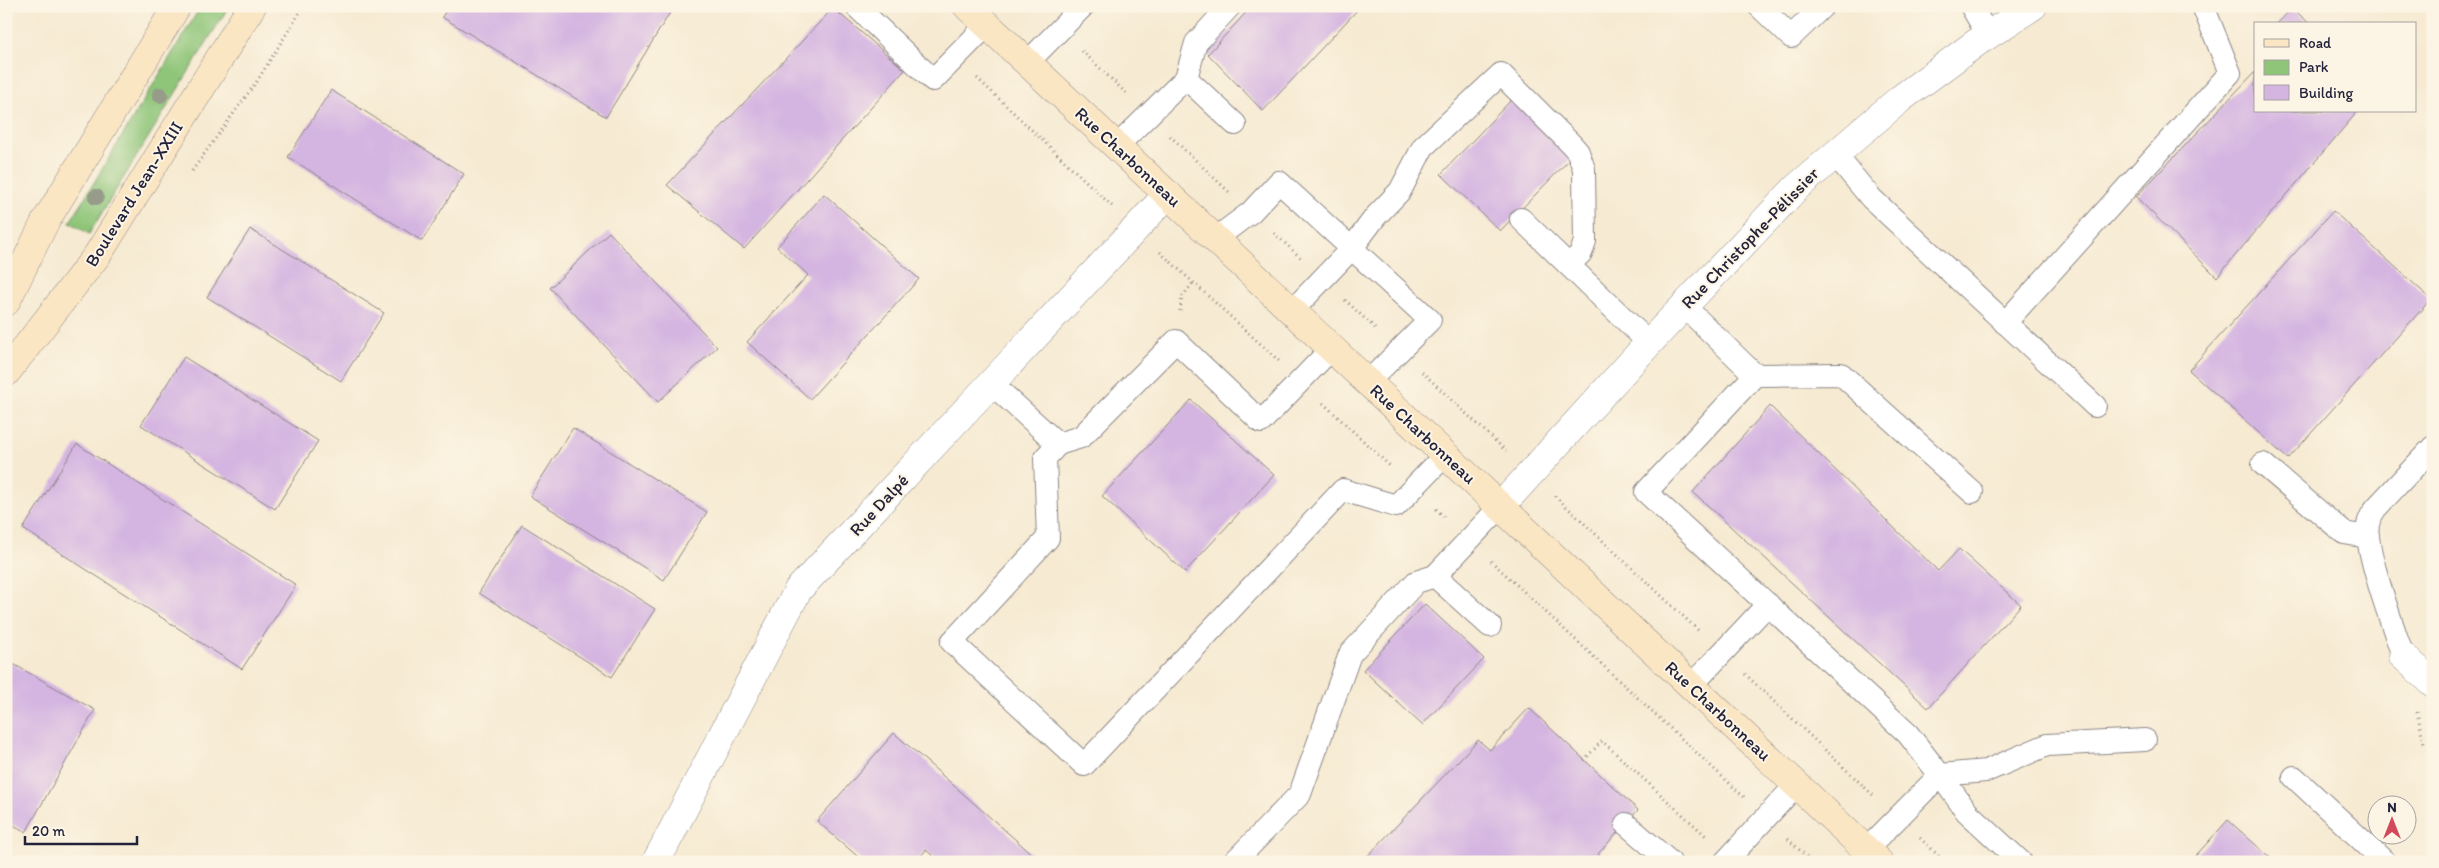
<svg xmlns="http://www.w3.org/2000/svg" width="2439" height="868" font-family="Itim,sans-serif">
	<rect width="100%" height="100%" fill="#fcf5e5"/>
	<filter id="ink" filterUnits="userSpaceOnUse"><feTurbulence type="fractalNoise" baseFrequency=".02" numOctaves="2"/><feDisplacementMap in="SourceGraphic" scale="10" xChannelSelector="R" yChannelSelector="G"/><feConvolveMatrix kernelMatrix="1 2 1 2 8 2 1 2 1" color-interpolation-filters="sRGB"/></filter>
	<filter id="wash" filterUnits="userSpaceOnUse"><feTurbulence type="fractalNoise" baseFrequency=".0096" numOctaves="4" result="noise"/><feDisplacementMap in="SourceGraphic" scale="20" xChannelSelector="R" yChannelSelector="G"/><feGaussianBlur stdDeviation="1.12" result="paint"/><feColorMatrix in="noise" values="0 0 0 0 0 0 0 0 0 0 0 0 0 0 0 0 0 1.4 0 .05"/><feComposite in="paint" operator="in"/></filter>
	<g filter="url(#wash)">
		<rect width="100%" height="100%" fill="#f6ead2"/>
		<!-- green -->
		<path fill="#8ec578" stroke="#58745a" d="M201,6H229L89,234L70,222Z"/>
		<g id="blocks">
			<!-- building -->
			<g fill="#d4b4e1">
				<path d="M449,6H674L606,117L442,17Z"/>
				<path d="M1252,6H1361L1263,111L1208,54Z"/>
				<path d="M833,8L905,70L744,249L667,185Z"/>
				<path d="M2292,8L2310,24H2277Z"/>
				<path d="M2255,72V111H2358L2217,277L2136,197Z"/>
				<path d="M331,90L464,174L422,241L288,157Z"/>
				<path d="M1512,99L1572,157L1500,231L1441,174Z"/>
				<path d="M824,194L919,279L810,399L747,342L808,275L777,247Z"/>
				<path d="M2333,211L2431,299L2288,459L2189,370Z"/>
				<path d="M250,229L384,313L341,381L207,297Z"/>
				<path d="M609,232L717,347L658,402L550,288Z"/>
				<path d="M184,357L318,441L275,509L141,425Z"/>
				<path d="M1191,400L1274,475L1185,572L1102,496Z"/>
				<path d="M1770,406L1938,571L1959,549L2021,605L1928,708L1693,492Z"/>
				<path d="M573,428L707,512L664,580L530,496Z"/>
				<path d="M77,444L296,585L242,669L23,529Z"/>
				<path d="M522,525L655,609L612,677L479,593Z"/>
				<path d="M1425,604L1484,659L1422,725L1363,670Z"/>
				<path d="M6,660L95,710L26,832L6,821Z"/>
				<path d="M1529,708L1638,810L1598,854L1606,862H1362L1478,740L1490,750Z"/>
				<path d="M894,733L1041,862H940L926,850L916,862H864L817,821Z"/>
				<path d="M2228,820L2275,862H2190Z"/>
			</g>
		</g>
	</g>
	<g filter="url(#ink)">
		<use href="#blocks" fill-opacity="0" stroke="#8c8686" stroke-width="1"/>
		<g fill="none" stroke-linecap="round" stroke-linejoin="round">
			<defs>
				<g id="lane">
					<path d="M856,6L933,80L987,25"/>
					<path d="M1759,6L1791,37L1823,6"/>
					<path d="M1971,6L1988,35"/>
					<path d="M1027,63L1083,6"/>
					<path d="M1186,78L1196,43L1230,6"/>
					<path d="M1116,147L1186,78L1235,124"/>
					<path d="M1834,153L1871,198L2095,406"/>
					<path d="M1521,219L1649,343"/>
					<path d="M1215,239L1251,212L1279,182L1430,320L1368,382"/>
					<path d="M1684,306L1755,375L1646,492L1908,734L1940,775L1866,850"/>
					<path d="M1292,311L1352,248L1376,216L1400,191L1423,147L1501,74L1571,144L1578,152L1584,169L1585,241L1581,253L1569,265"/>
					<path d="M2005,323L2230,73L2203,6"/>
					<path d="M1755,375L1841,374L1972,492"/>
					<path d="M992,384L1058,444L1081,437L1176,341L1261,422L1332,348"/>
					<path d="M1058,444L1045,458L1048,538L952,642L1084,765L1343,490L1396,506L1445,455"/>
					<path d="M2263,464L2344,533L2368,537"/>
					<path d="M1490,626L1435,576L1500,507"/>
					<path d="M2403,656C2394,629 2364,549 2368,525C2369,518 2372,514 2376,508L2433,447"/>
					<path d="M1691,686L1768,604"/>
					<path d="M1940,775L1986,771L2047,745L2145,740"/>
					<path d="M1940,775L1967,812L2021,862"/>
					<path d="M2294,777L2385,862"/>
					<path d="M1626,824L1670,862"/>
					<path d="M1234,862L1300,794L1350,654L1416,582L1435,576"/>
					<path d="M1725,862L1796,785"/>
				</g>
				<g id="street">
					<path d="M1500,507L1649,343L1796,188L1900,99L1976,43L2033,6"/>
					<path d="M2403,656L2433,683"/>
					<path d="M656,862L798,590L1168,194"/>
				</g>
				<g id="secondary">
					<path d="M967,6L1879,862"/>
					<path d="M6,302L45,222L177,6"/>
					<path d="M6,373L98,254L252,6"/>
				</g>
			</defs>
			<!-- lane casing -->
			<use href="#lane" stroke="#8c8686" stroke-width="24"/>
			<!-- street casing -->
			<use href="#street" stroke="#8c8686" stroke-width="29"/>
			<!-- secondary casing -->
			<use href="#secondary" stroke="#8c8686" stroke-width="29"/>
			<!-- path -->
			<g stroke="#8c8686" stroke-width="3" stroke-dasharray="1 4" stroke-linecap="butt">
				<path d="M1082,51L1126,93"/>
				<path d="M977,78L1112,206"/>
				<path d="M1170,136L1229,192"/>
				<path d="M192,171L257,81L304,6"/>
				<path d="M1274,233L1301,258"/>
				<path d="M1160,252L1279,361"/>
				<path d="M1345,300L1377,330"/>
				<path d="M1180,311L1182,297L1193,283"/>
				<path d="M1422,372L1506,451"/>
				<path d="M1323,403L1391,467"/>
				<path d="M1555,496L1700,632"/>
				<path d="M1436,509L1446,519"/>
				<path d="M1491,561L1744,797"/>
				<path d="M1745,674L1875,797"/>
				<path d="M2417,712L2424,743"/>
				<path d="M1584,760L1602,741L1706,836"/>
				<path d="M1920,838L1945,862"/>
				<path d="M1788,839L1812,862"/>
			</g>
			<!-- lane -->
			<use href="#lane" stroke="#fff" stroke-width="22"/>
			<!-- street -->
			<use href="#street" stroke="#fff" stroke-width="28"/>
			<!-- secondary -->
			<use href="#secondary" stroke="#fbe6c4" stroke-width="28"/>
		</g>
		<!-- trees -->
		<g fill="#969b8a">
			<circle cx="160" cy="95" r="8"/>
			<circle cx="96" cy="197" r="8"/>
		</g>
	</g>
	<g text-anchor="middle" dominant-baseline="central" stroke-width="4" stroke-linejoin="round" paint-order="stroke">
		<!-- street labels -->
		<g font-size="18" fill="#22223b" stroke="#fcf5e5">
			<text transform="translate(1128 157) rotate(43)">Rue Charbonneau</text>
			<text transform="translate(134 194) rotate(-58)">Boulevard Jean-XXIII</text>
			<text transform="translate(1750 238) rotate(-46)">Rue Christophe-Pélissier</text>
			<text transform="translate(1423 434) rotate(43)">Rue Charbonneau</text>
			<text transform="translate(879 505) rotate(-47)">Rue Dalpé</text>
			<text transform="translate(1718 711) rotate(43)">Rue Charbonneau</text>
		</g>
	</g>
	<!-- margin -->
	<rect width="2439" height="868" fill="none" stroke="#fcf5e5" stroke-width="25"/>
	<!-- legend -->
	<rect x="2254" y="22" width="162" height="90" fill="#fcf5e5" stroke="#a5a1a1"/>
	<rect x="2264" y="39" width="25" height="8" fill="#fbe6c4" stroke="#a5a1a1"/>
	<text x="2299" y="48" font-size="15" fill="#22223b">Road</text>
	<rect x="2264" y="60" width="25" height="15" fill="#8ec578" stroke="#a5a1a1"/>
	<text x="2299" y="72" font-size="15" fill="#22223b">Park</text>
	<rect x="2264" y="85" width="25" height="15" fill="#d4b4e1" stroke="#a5a1a1"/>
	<text x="2299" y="98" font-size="15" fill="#22223b">Building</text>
	<!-- north arrow -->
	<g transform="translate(2392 820)"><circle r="24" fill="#fcf5e5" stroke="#a5a1a1"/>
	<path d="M0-4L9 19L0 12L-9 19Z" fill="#d1495b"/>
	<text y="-8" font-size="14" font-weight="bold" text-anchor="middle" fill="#22223b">N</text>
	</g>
	<!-- scale -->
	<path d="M25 836v8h112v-8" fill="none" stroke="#22223b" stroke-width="2.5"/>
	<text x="32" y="836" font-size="15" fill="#22223b" stroke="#fcf5e5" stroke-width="4" paint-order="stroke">20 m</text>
</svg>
